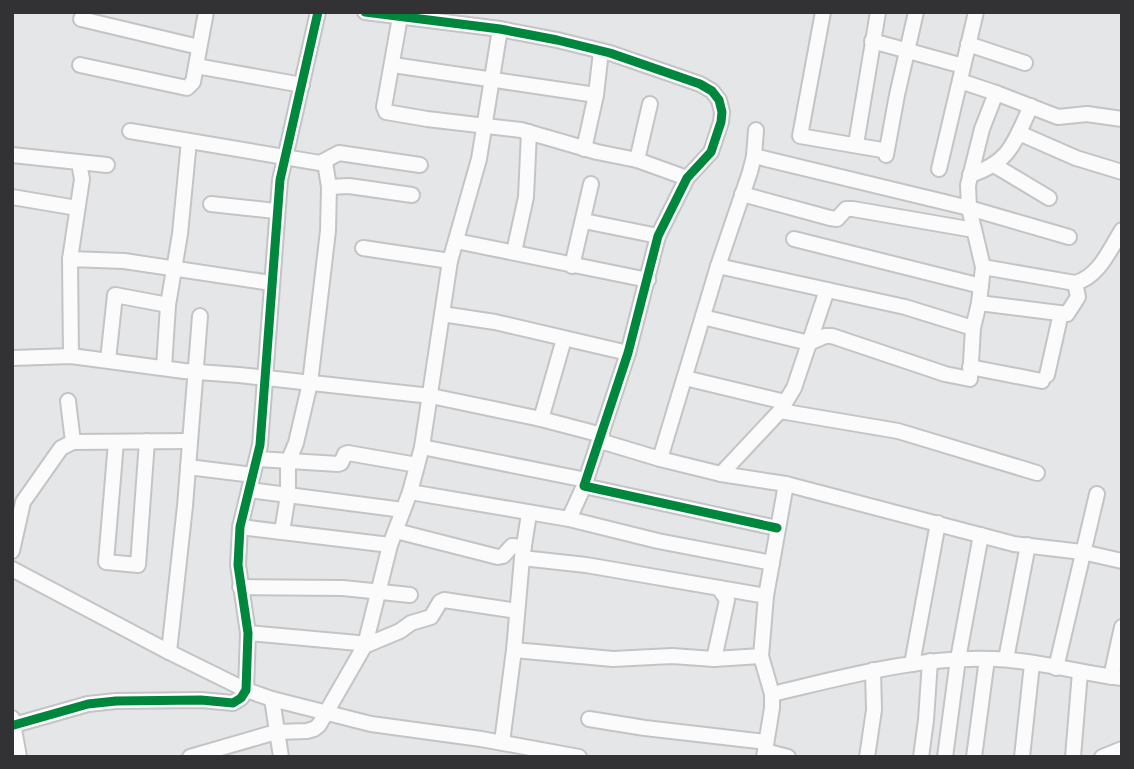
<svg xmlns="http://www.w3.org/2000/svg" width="1134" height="769" font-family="'Source Serif 4',serif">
	<rect width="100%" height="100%" fill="#e5e6e8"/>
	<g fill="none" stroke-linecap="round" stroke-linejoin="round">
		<defs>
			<g id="minor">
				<path d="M365,12L500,29L557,40L610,53L700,84L712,91L719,100L722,112L721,122L711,152L687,178L658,236L628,353L584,486L777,528"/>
				<path d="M823,12L800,136L882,150L887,147"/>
				<path d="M400,17L384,107L386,112L427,119L521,130L597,152L637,160L687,178"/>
				<path d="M81,19L199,47"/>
				<path d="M872,41L963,66"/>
				<path d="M968,44L1025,63"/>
				<path d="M80,65L187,88L193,82L206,12"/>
				<path d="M393,65L596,95"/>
				<path d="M196,66L302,85"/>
				<path d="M960,81L996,93"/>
				<path d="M130,131L320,163L339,153L420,165"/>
				<path d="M1019,133L1076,158L1122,172"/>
				<path d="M856,144L878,12"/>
				<path d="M584,149L596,95L601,51"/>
				<path d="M12,155L107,165"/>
				<path d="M886,155L897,95L916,12"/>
				<path d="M754,156L969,208L1069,237"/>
				<path d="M637,160L650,104"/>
				<path d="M994,165L1049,198"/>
				<path d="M939,169L976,12"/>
				<path d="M970,175C1011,162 1014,142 1031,106"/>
				<path d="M329,187L349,186L412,195"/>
				<path d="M742,194L830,218L837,219L846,209H853L974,230"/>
				<path d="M12,197L77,208"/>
				<path d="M211,204L276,211"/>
				<path d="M584,221L658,236"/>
				<path d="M794,239L981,286"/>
				<path d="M456,241L648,280"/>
				<path d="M363,248L450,261"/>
				<path d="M514,252L526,197L529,132"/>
				<path d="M70,259L82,179L79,163"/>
				<path d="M572,266L591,184"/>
				<path d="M718,266L905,307L973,328"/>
				<path d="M983,267L1075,283C1099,277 1110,249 1122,230"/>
				<path d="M979,303L1067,314L1078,297L1075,283"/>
				<path d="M442,314L495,322L628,353"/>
				<path d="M703,317L809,343L825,336H832L945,374L970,379L973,328L979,303L983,267L969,208L968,185L982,129L996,93L1058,117L1087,114L1122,119"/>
				<path d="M71,356L70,259L124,261L271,283"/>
				<path d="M12,358L71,356L184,371L239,375L431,396L541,419L602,435"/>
				<path d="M108,360L115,295L168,305"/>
				<path d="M970,367L1042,381"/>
				<path d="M164,368L168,305L180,234L189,141"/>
				<path d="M1047,375L1061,313"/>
				<path d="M685,378L785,402"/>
				<path d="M68,401L73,442"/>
				<path d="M780,411L898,431L1037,473"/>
				<path d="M541,419L564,339"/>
				<path d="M600,441L660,459L721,474L786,484L1014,544L1082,552L1122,561"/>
				<path d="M116,442L106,562L138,565L147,441"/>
				<path d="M422,447L586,480"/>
				<path d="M258,459L338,464L341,463L345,454L348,453L417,465"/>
				<path d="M660,459L718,266L750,172L754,156L756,130"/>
				<path d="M188,467L253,475"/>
				<path d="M721,474L780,411L794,388L827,290"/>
				<path d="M249,490L403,510"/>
				<path d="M410,492L569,519L584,486"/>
				<path d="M569,519L658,541L772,563"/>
				<path d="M240,527L390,545"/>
				<path d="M396,531L498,557L503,556L512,546L524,547"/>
				<path d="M282,532L288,495V462L296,443L310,383L328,231L329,187L325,162"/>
				<path d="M12,551L23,502L61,448L73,442L189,441"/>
				<path d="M522,558L586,565L766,596"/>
				<path d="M12,569L169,652L246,690L272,699L371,724L481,739L579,757"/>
				<path d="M240,587L343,588L410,595"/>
				<path d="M248,633L369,644L400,631L411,623L431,617L440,602L444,600L517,611"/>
				<path d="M514,650L613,659L672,656L714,659L761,656"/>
				<path d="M169,652L185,506L200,316"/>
				<path d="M714,659L727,600L719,588"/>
				<path d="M1006,659L1028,545"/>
				<path d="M912,664L938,523"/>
				<path d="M1056,668L1097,494"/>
				<path d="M1111,677L1122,627"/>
				<path d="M772,694C845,677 918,656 994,659C1036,660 1080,673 1122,678"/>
				<path d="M272,699L281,757"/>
				<path d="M12,718L19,757"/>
				<path d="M589,719L645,728L766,742"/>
				<path d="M14,725L88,704L116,701L201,700L233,703L241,698L246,690L248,633L238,565L240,527L260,445L280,180L318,12"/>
				<path d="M502,742L514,650L522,558L529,514"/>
				<path d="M765,751L788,757"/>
				<path d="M190,757L276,732L307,731L314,729L319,725L365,645L390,545L410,492L422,447L450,261L479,159L500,29"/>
				<path d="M764,757L772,708V694L761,656L766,596L786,484"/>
				<path d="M867,757L874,710L873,670"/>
				<path d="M921,757L926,720L930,661"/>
				<path d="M945,757L958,659L981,535"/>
				<path d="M974,757L987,659"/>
				<path d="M1022,757L1032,664"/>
				<path d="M1073,757L1080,672"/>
				<path d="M1102,757L1122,749"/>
			</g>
		</defs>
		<!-- minor casing -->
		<use href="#minor" stroke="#c4c4c6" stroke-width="18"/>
		<!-- minor -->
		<use href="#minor" stroke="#fbfbfc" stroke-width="14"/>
		<defs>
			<g id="cycleway">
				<path d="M365,12L500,29L557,40L610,53L700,84L712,91L719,100L722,112L721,122L711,152L687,178L658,236L628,353L584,486L777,528"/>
				<path d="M14,725L88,704L116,701L201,700L233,703L241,698L246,690L248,633L238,565L240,527L260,445L280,180L318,12"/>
			</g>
		</defs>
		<!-- cycleway casing -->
		<use href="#cycleway" stroke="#fff" stroke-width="13"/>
		<!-- cycleway -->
		<use href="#cycleway" stroke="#00873e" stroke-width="9"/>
	</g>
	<!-- border -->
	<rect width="1134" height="769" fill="none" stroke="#323234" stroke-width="28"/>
</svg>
